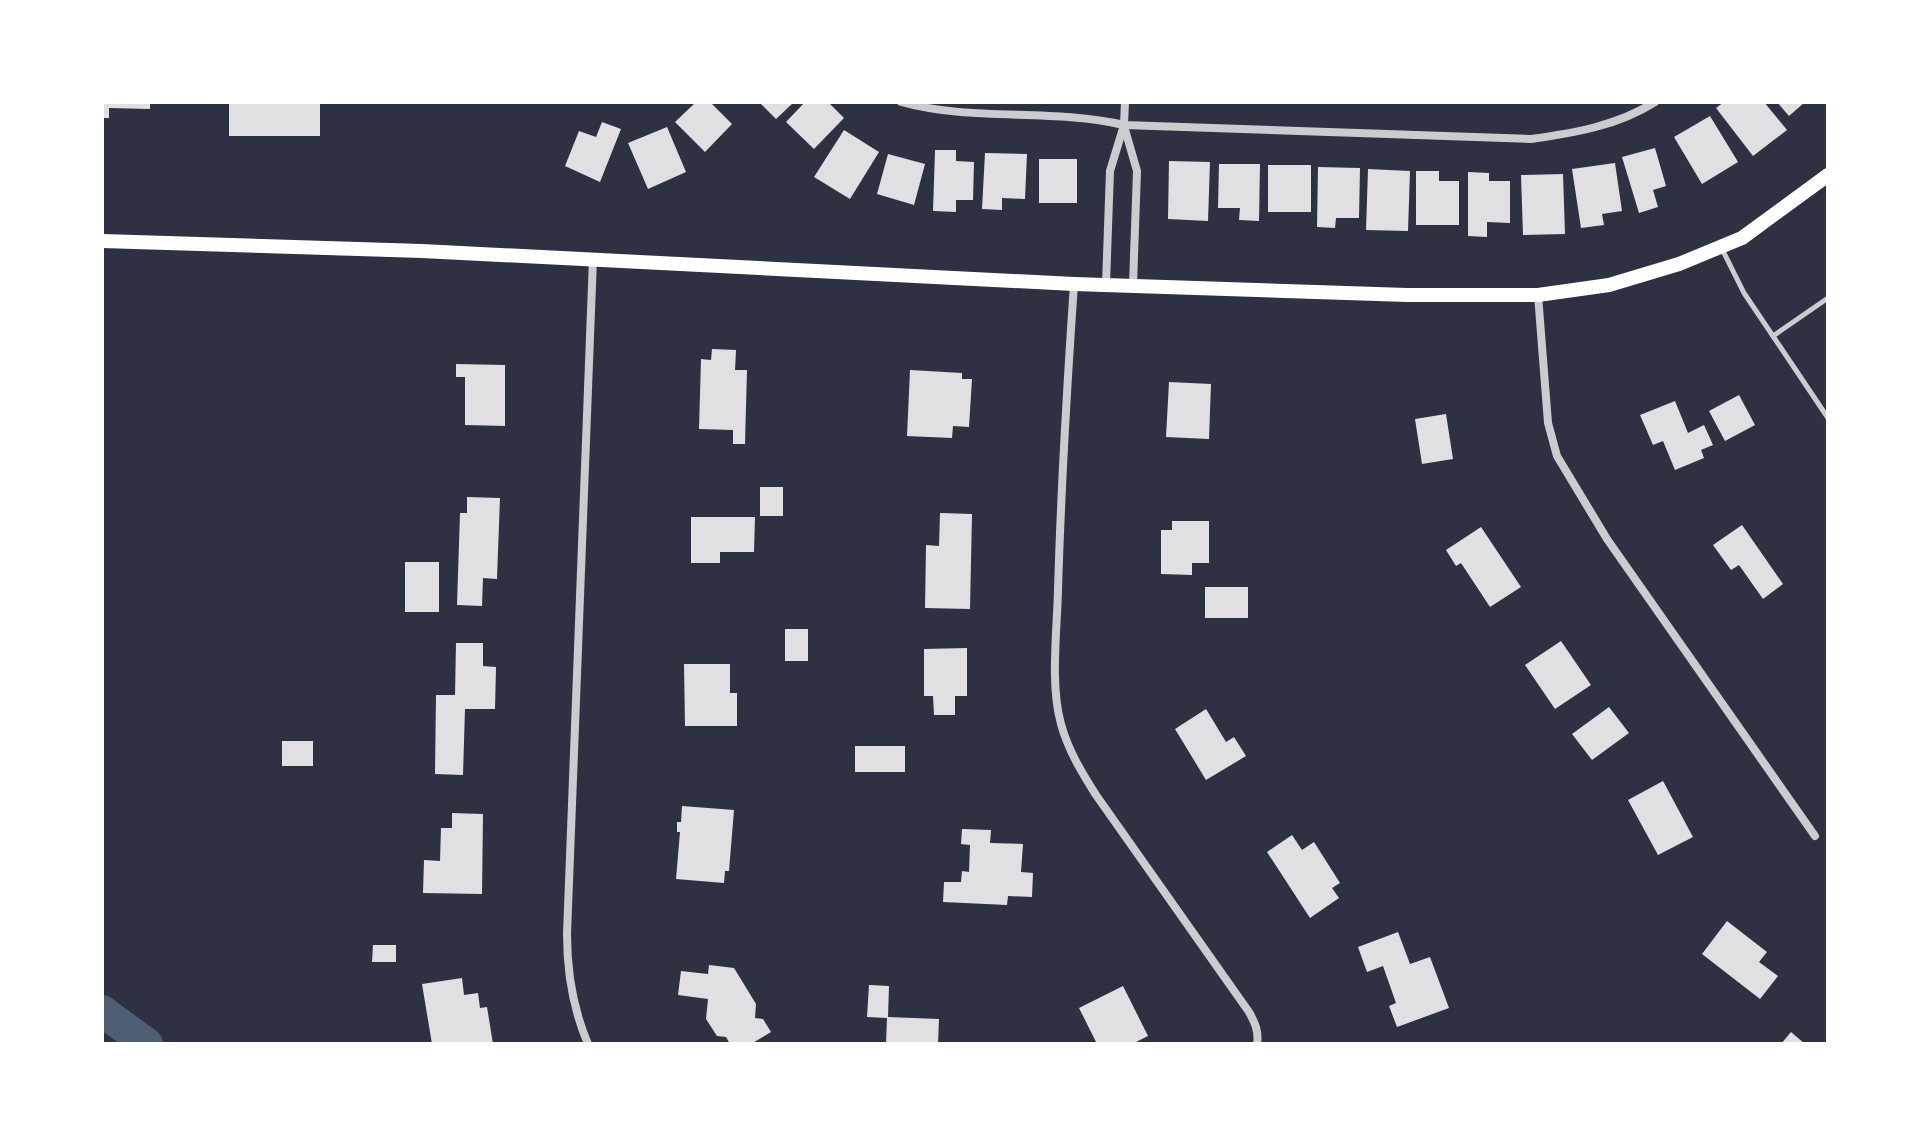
<svg xmlns="http://www.w3.org/2000/svg" width="1930" height="1146" font-family="'Titillium Web',sans-serif">
	<rect width="100%" height="100%" fill="#2d3142"/>
	<g fill="none" stroke-linecap="round" stroke-linejoin="round">
		<!-- river -->
		<path stroke="#4f5d75" stroke-width="32" d="M102,1011L147,1044"/>
	</g>
	<!-- building -->
	<g fill="#e0e0e3">
		<path d="M102,102H150V109L109,108V118H102Z"/>
		<path d="M229,102L320,103V136H229Z"/>
		<path d="M696,102H710L732,124L705,152L675,122Z"/>
		<path d="M759,102H794L776,119Z"/>
		<path d="M805,102H828L844,118L814,149L786,122Z"/>
		<path d="M1724,102H1764L1787,130L1753,156L1716,108Z"/>
		<path d="M1777,102H1805L1789,116Z"/>
		<path d="M1710,116L1738,162L1702,184L1674,137Z"/>
		<path d="M602,122L621,129L600,182L565,166L579,131L596,137Z"/>
		<path d="M667,127L686,172L648,189L628,143Z"/>
		<path d="M844,130L879,152L850,199L814,177Z"/>
		<path d="M1655,148L1666,186L1653,190L1658,207L1639,213L1622,157Z"/>
		<path d="M935,150H956V161L974,162L973,200H956V212L933,211Z"/>
		<path d="M985,153L1027,154L1025,199L1002,198V210L982,209Z"/>
		<path d="M888,154L925,164L914,205L877,194Z"/>
		<rect x="1039" y="159" width="38" height="44"/>
		<path d="M1169,161L1210,162L1208,221L1168,219Z"/>
		<path d="M1615,163L1622,211L1602,214L1604,225L1581,228L1572,169Z"/>
		<path d="M1219,164H1260L1259,221L1239,220L1240,208H1218Z"/>
		<rect x="1268" y="165" width="43" height="47"/>
		<path d="M1318,167L1360,168L1359,218H1336L1335,228L1317,227Z"/>
		<path d="M1368,169L1410,171L1408,231L1366,230Z"/>
		<path d="M1416,171H1439V181H1459V225H1416Z"/>
		<path d="M1468,172L1489,173V181H1510V223L1487,222V237L1468,236Z"/>
		<path d="M1563,174L1565,234L1523,235L1521,175Z"/>
		<path d="M712,349L736,350L735,370H747L745,444H733V430L699,429L701,359L711,360Z"/>
		<path d="M456,364L505,365V426L465,425V377H456Z"/>
		<path d="M910,370L962,373V379H972L969,427L953,426L952,438L907,436Z"/>
		<path d="M1169,382L1211,384L1209,439L1166,437Z"/>
		<path d="M1739,395L1755,425L1725,441L1709,411Z"/>
		<path d="M1675,401L1688,433L1704,425L1713,445L1701,450L1704,458L1675,470L1663,441L1653,445L1640,415Z"/>
		<path d="M1446,414L1453,459L1422,464L1415,419Z"/>
		<rect x="760" y="487" width="23" height="29"/>
		<path d="M467,497L500,498L497,579L483,578L482,606L457,605L460,513H467Z"/>
		<path d="M940,513L972,514L970,609L925,608L926,545L939,546Z"/>
		<path d="M691,517H755L754,552H720V563H691Z"/>
		<path d="M1172,521H1209V563H1192V575L1161,574V530H1172Z"/>
		<path d="M1742,525L1783,584L1763,599L1739,565L1731,570L1713,545Z"/>
		<path d="M1481,527L1521,587L1490,607L1461,563L1456,566L1446,550Z"/>
		<rect x="405" y="562" width="34" height="50"/>
		<rect x="1205" y="587" width="43" height="31"/>
		<rect x="785" y="629" width="23" height="32"/>
		<path d="M1561,641L1591,685L1555,709L1525,665Z"/>
		<path d="M456,643H483V666L496,667L495,709H465L463,775L435,774L436,695H455Z"/>
		<path d="M967,648V696H955V715H934L933,696H924V649Z"/>
		<path d="M684,664H730V693H737V726H685Z"/>
		<path d="M1609,707L1629,733L1592,760L1572,734Z"/>
		<path d="M1206,709L1226,742L1234,737L1246,756L1206,780L1175,729Z"/>
		<rect x="282" y="741" width="31" height="25"/>
		<rect x="855" y="746" width="50" height="26"/>
		<path d="M1663,781L1693,837L1658,855L1628,800Z"/>
		<path d="M682,806L734,810L729,871H725L724,883L676,879L680,832H677V822H681Z"/>
		<path d="M452,813L483,814L482,894L423,893L424,860L440,861L441,828H452Z"/>
		<path d="M962,829L991,830L990,843L1023,844L1021,872L1033,873L1032,897L1008,896L1007,905L943,902L944,882H961L962,871L969,872L970,845L961,844Z"/>
		<path d="M1292,835L1302,850L1314,842L1340,883L1332,888L1339,898L1310,918L1267,852Z"/>
		<path d="M1727,921L1767,952L1759,962L1778,976L1760,999L1702,954Z"/>
		<path d="M1398,932L1410,964L1430,957L1449,1008L1397,1027L1389,1006L1396,1003L1383,966L1367,972L1358,947Z"/>
		<path d="M373,945H396V962H372Z"/>
		<path d="M709,965L734,968L756,1004L755,1018L763,1019L771,1032L751,1044H730L726,1037L717,1036L706,1019L708,999L678,995L681,971L708,974Z"/>
		<path d="M462,978L464,995L478,993L480,1008L487,1007L493,1044H432L422,984Z"/>
		<path d="M869,985L889,986L888,1017L939,1019L938,1044H886L887,1018L867,1017Z"/>
		<path d="M1123,986L1148,1036L1132,1044H1097L1079,1008Z"/>
		<path d="M1791,1032L1805,1044H1781Z"/>
	</g>
	<g fill="none" stroke-linecap="round" stroke-linejoin="round">
		<!-- service -->
		<g stroke="#caccd0" stroke-width="5">
			<path d="M1721,247L1744,293L1828,418"/>
			<path d="M1773,336L1828,298"/>
		</g>
		<!-- minor -->
		<g stroke="#caccd0" stroke-width="8">
			<path d="M901,102C973,122 1051,108 1124,125L1531,139C1574,133 1617,126 1655,102"/>
			<path d="M1124,126L1137,171L1133,285"/>
			<path d="M1074,284C1067,386 1061,488 1058,590C1057,631 1050,685 1061,724C1068,750 1082,773 1096,795L1249,1012C1255,1023 1259,1031 1257,1044"/>
			<path d="M1106,284L1110,171L1124,125L1125,102"/>
			<path d="M1538,295L1548,423L1557,456L1607,539L1815,836"/>
			<path d="M588,1044C573,1009 567,973 567,934L593,259"/>
		</g>
		<!-- secondary -->
		<path stroke="#fff" stroke-width="14" d="M102,241L422,251L1074,284L1407,295H1538L1609,285L1679,264L1742,238L1828,175"/>
	</g>
	<!-- border -->
	<rect width="1930" height="1146" fill="none" stroke="#ffffff" stroke-width="208"/>
</svg>
